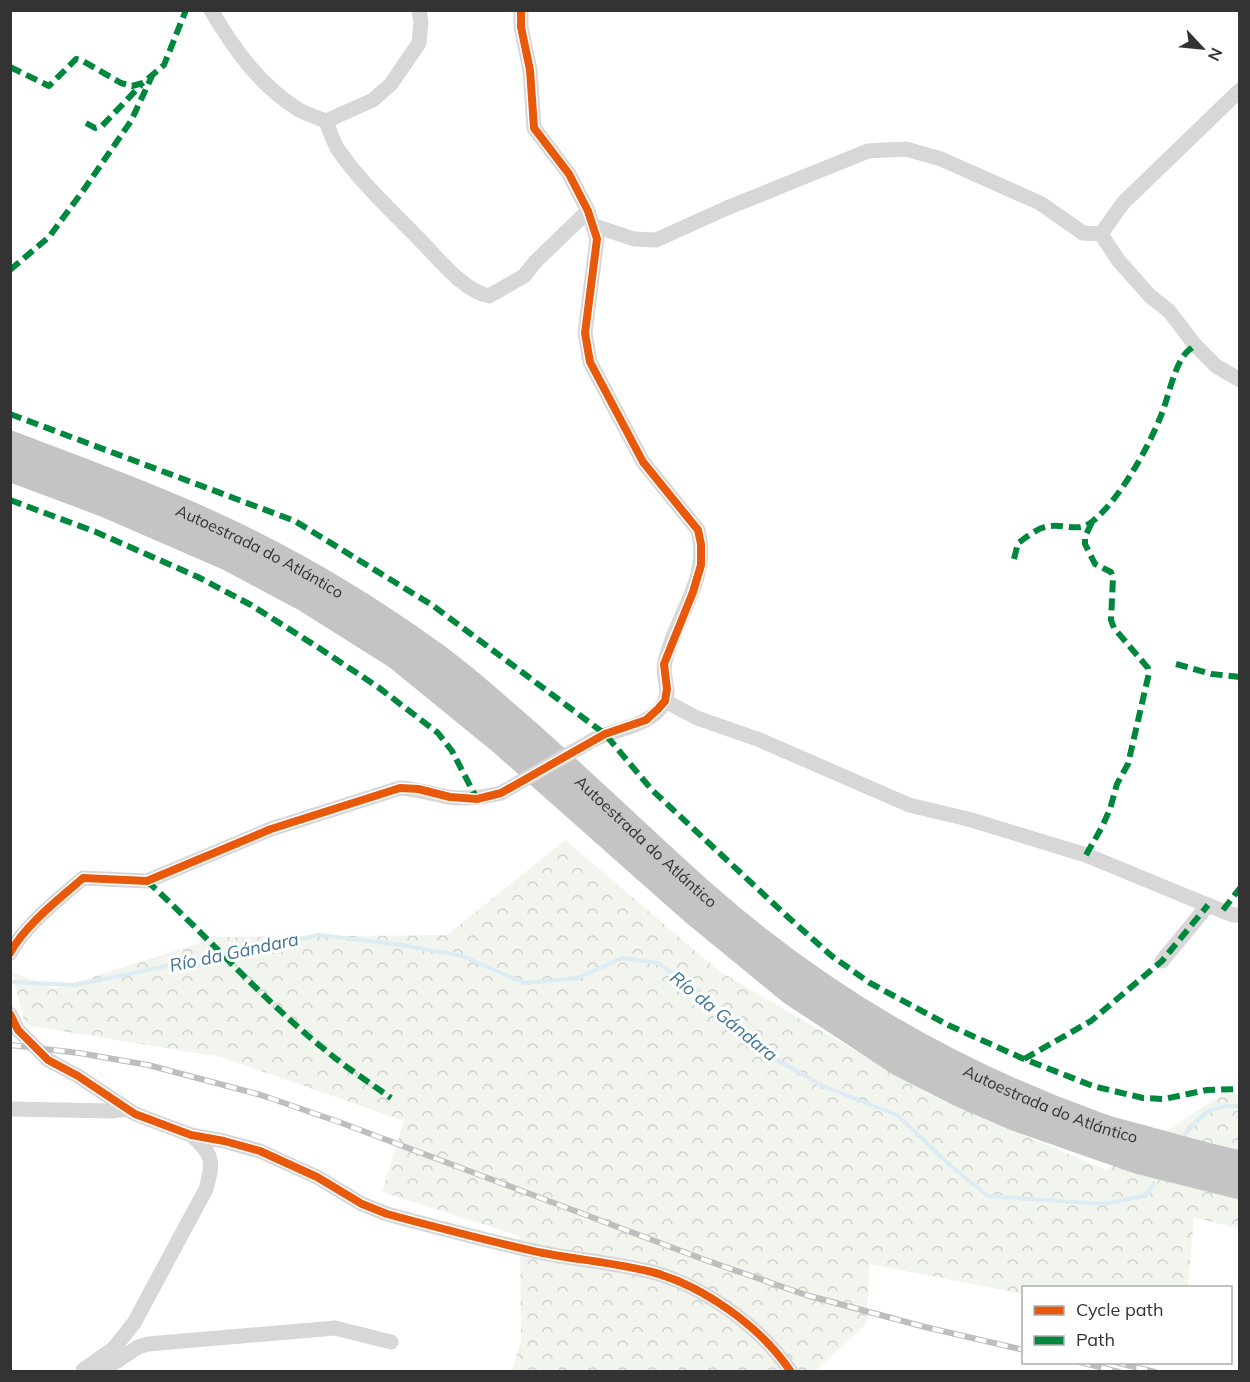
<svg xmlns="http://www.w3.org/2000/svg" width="1250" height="1382" font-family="Mulish,sans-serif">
	<defs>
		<pattern id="forest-crowns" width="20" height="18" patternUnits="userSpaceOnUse" patternTransform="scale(1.5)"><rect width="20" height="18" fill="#f1f5ed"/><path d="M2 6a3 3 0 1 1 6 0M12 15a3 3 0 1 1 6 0" fill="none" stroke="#cfd2cc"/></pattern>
	</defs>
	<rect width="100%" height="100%" fill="#fff"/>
	<!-- forest -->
	<path fill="url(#forest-crowns)" d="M565,840L719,971L936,1098L1106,1170L1225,1093L1239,1094V1229L1194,1217L1188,1287L1024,1288L1023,1294L870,1264L866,1324L815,1371H512L521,1340L520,1236L382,1192L404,1121L221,1057L25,1025L12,972L54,989L219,937L447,935Z"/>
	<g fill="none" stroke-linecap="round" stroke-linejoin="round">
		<!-- stream -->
		<g stroke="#ddebf3" stroke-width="4">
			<path d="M10,982L75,985L319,935L402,945L462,956L525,983L578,978L622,958L658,963L697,990L733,1025L772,1057L823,1086L897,1115L952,1167L988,1196L1102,1204L1145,1196L1154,1183"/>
			<path d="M1185,1135C1200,1115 1212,1104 1240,1106"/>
		</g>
		<!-- minor -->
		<g stroke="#d7d7d7" stroke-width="15">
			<path d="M211,10C234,49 258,83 296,108C305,114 316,117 326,121"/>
			<path d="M419,10L421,22L419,43L391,84L373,100L326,121C330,131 333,142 339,151C362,184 391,210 419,239C437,257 463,291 489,296L524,276L535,262L588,211"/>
			<path d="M521,10V27L530,70L534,128L569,174L588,211L597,239L585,333L590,362L643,462L698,530C711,579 675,616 665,662C661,675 671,689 665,702C652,726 615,729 593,740"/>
			<path d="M595,226L634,239L656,240L727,208L868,151L906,149L941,159L1040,203L1083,233L1101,234L1118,260L1150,296L1169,311L1195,345L1216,366L1240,380"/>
			<path d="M1101,234L1123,203L1240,90"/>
			<path d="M665,701L697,718L760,740L909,805L968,819L1086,855L1200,902L1233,915H1240"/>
			<path d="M10,953C25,925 59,899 83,878L147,881L271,829L400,788C417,789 432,794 448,797C467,800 484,797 501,793"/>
			<path d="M1162,961L1208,905"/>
			<path d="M10,1014L18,1030L48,1060L78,1076L135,1114L191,1135L224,1141L260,1151L317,1177L362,1204L387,1214C439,1228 491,1242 543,1253C579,1260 616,1263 652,1272C704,1286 761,1327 791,1372"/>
			<path d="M10,1109L112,1111L126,1109"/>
			<path d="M86,1368L102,1371L138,1347L148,1344L335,1328L391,1342"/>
			<path d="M83,1370L114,1348L134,1323L206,1189C214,1161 213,1154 191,1135"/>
		</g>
		<!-- motorway -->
		<g stroke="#c4c4c4" stroke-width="27">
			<path id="s1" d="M10,444C83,472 156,498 225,531C298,565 366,606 431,653C458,672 484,695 509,717C575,774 637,835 702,893C816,994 949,1072 1093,1124C1113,1132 1135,1136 1155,1142C1183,1150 1211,1158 1240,1164"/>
			<path d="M10,468L106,504L228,557L305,598L397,656L500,740L692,910L792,992L900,1063L957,1092L1017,1118L1140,1161L1240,1186"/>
		</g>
		<defs>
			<g id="rail">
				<path d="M10,1045L79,1053L148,1065L261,1095L339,1122L708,1261L806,1295L925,1327L1024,1350"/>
				<path d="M1080,1362L1119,1372"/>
				<path d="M1115,1362L1155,1372"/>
			</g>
		</defs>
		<!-- rail casing -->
		<use href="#rail" stroke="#bebebe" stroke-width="6"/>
		<!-- rail -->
		<use href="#rail" stroke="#fff" stroke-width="4" stroke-dasharray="11" stroke-linecap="butt"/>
		<!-- minor-bridge -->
		<path stroke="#d7d7d7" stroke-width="15" d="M501,793L593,740"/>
		<!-- quiet -->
		<g stroke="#00873e" stroke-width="6" stroke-dasharray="12 6" stroke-linecap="butt">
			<path d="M10,67L49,86L76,59L83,61L121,83L132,86L143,83L164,65L186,10"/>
			<path d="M86,123L95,128L102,126L141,85"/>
			<path d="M10,270L49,237L85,188L131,121L152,76"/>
			<path d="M10,414L295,521L432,605L605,734L652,790L789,918L833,957L870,983L948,1025L1024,1059L1093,1086L1143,1098L1164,1099L1207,1090L1240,1089"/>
			<path d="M10,500L96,532L198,577L251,605L316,646L378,687L438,733L452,751L477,799"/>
			<path d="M1014,559L1018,543C1027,537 1038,527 1050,526C1066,524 1079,533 1093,521C1119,500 1147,450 1160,418C1168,400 1173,369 1185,354C1187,351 1192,348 1195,345"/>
			<path d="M1176,664L1212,674L1240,677"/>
			<path d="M1086,855L1102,827L1110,809L1117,784L1128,764L1149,673L1148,668L1114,628L1111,620L1113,577L1111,572L1095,564L1085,544V537L1092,522"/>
			<path d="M147,881C207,936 261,998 324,1049C345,1067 369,1082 391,1098"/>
			<path d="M1223,910L1240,888"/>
			<path d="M1024,1059L1091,1021L1162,961L1208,905"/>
		</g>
		<defs>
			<g id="cycleway">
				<path d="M10,953C25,925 59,899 83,878L147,881L271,829L400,788L418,789L450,797L477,799L501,793L605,734L646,720L658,709L665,701L667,689L664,664L693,592L701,565V544L698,530L643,462L590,362L585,333L597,239L588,211L569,174L534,128L530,70L521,27V10"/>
				<path d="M10,1014L18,1030L48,1060L78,1076L135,1114L191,1135L224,1141L260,1151L317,1177L362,1204L387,1214C439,1228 491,1242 543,1253C579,1260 616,1263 652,1272C704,1286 761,1327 791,1372"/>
			</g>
		</defs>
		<!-- cycleway casing -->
		<use href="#cycleway" stroke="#fff" stroke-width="11"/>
		<!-- cycleway -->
		<use href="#cycleway" stroke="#e8590c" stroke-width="8"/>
	</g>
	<g text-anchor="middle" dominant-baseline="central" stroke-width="6" stroke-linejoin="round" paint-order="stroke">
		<!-- street labels -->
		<g font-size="16" fill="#333" stroke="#fff">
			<text stroke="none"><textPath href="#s1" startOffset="272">Autoestrada do Atlántico</textPath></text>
			<text stroke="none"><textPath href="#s1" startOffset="758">Autoestrada do Atlántico</textPath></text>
			<text stroke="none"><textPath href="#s1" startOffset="1244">Autoestrada do Atlántico</textPath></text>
		</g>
		<!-- water labels -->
		<g font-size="18" font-style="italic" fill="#3f7597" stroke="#fff">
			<text transform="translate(234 952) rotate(-12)">Río da Gándara</text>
			<text transform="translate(724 1016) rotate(39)">Río da Gándara</text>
		</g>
	</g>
	<!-- border -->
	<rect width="1250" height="1382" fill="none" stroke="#333333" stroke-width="24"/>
	<!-- legend -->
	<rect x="1022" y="1286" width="210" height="78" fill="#ffffff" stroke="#adadad" stroke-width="1.5"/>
	<rect x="1034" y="1306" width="30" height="9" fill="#e8590c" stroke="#adadad" stroke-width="1.5"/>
	<text x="1076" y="1316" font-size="18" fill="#333333">Cycle path</text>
	<rect x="1034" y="1336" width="30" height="9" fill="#00873e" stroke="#adadad" stroke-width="1.5"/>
	<text x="1076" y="1346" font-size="18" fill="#333333">Path</text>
	<!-- north arrow -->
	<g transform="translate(1202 48) rotate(116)" stroke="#ffffff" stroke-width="4.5" paint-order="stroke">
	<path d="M0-4.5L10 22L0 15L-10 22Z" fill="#333333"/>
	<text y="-9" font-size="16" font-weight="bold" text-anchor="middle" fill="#333333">N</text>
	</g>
</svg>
